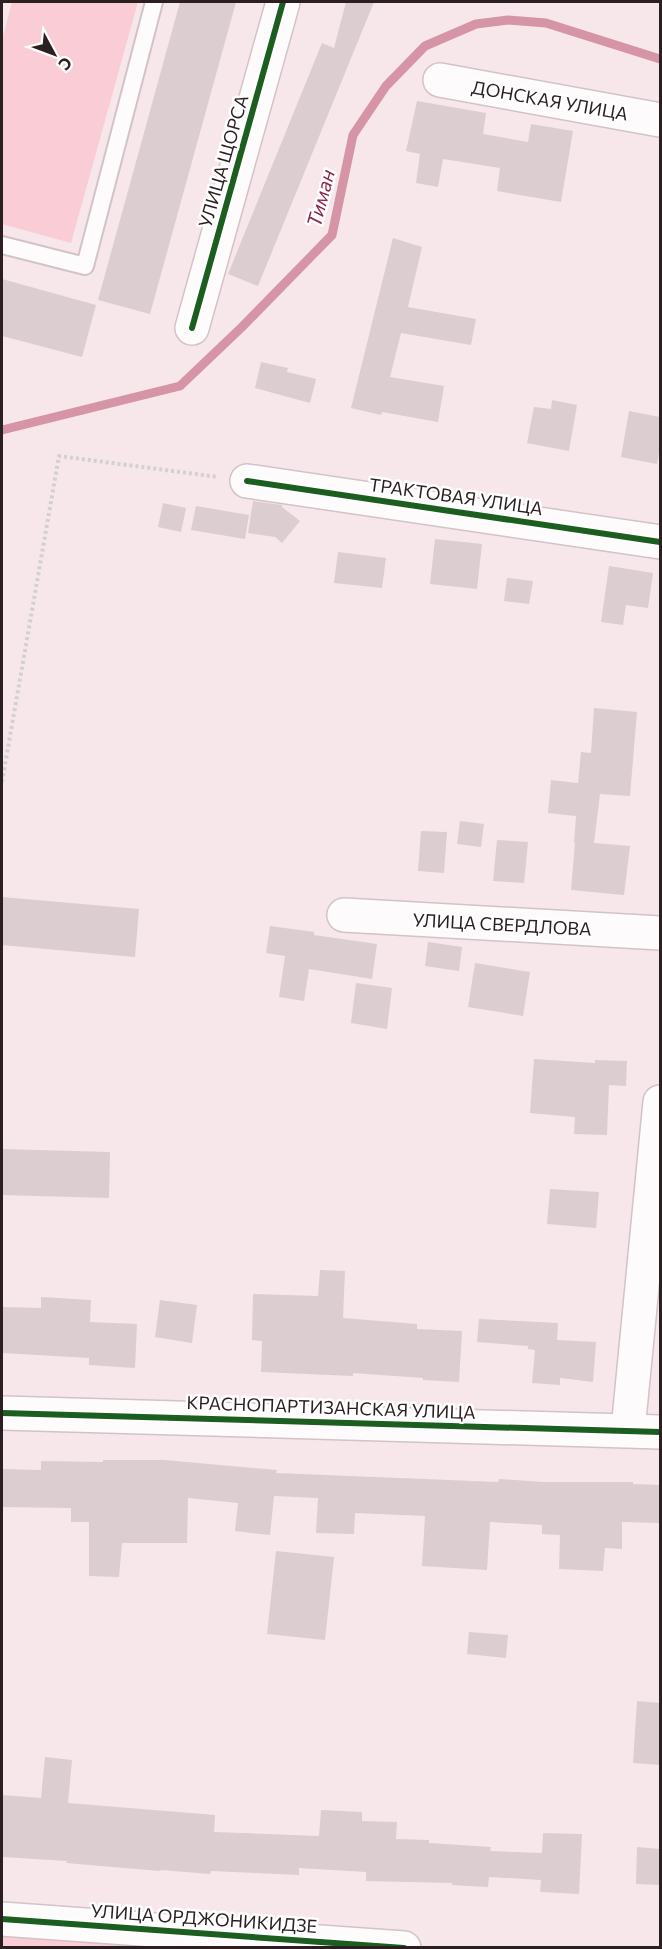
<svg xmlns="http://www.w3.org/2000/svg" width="662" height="1949" font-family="Commissioner,sans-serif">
	<rect width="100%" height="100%" fill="#f7e7ea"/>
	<!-- green -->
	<g fill="#faccd6">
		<path d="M12,2H138L71,243L2,224V40Z"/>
		<path d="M2,1933L161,1947H2Z"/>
	</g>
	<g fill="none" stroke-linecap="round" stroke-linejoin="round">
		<!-- stream -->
		<path stroke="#d695a6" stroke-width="9" d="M2,430L180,386L242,327L332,235L353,135L386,86L425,46L476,24L508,20L546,23L660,59"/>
	</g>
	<!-- building -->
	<g fill="#dbcdd0">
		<path d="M180,2H236L150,314L98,300Z"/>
		<path d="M346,2H374L258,286L228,274L322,43L334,48Z"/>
		<path d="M417,101L486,113L483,134L528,142L531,124L573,131L561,202L497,191L500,168L443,159L438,187L416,183L420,154L406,151Z"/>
		<path d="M393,238L422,247L408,307L476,319L471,345L401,333L390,377L444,386L438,422L382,412L381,415L351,408Z"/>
		<path d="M2,279L96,305L82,357L2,336Z"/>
		<path d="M261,362L288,368L287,372L316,379L310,403L255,388Z"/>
		<path d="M552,400L577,405L569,451L527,443L534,407L551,409Z"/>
		<path d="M629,411L660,417V447L657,464L621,457Z"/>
		<path d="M253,501L282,505V507L300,521L282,543L275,537L248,533Z"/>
		<path d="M163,503L186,508L181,532L158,527Z"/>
		<path d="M196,506L249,515L245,539L191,530Z"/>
		<path d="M435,539L482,544L477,589L430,584Z"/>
		<path d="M338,552L386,558L382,588L334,583Z"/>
		<path d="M609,566L653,573L648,608L626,605L623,625L601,622Z"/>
		<path d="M507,578L533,581L529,604L504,601Z"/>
		<path d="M594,708L637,712L630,796L600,794L594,843L630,846L624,895L571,890L575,843H574L576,816L548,813L551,780L578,783L581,752L591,753Z"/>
		<path d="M460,821L484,824L481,847L457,844Z"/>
		<path d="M421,831L447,832L444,873L418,871Z"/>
		<path d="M497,840L528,842L524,883L493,881Z"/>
		<path d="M2,897L139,909L135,957L2,945Z"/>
		<path d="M270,926L314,932V935L377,944L372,979L309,969L304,1001L279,997L285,956L266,953Z"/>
		<path d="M428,942L462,947L459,971L425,966Z"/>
		<path d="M475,963L530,972L523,1016L468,1007Z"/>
		<path d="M356,983L392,988L387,1029L351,1023Z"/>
		<path d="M534,1059L595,1063V1060L627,1061L626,1086L609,1085L607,1135L574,1134L575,1117L530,1113Z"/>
		<path d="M2,1149L110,1152L109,1198L2,1195Z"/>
		<path d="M550,1189L599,1192L596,1228L547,1224Z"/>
		<path d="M320,1270L345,1271L343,1318L417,1324V1329L462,1331L459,1382L423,1380V1378L353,1373V1376L261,1372L262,1341L252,1340L253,1294L318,1296Z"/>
		<path d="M41,1297L91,1300L90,1322L137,1324L135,1368L89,1365V1358L2,1353V1307L41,1308Z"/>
		<path d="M160,1300L197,1305L192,1343L155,1337Z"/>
		<path d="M479,1319L558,1323L557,1340L596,1342L593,1382L560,1378V1385L532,1383L535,1350L528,1349V1346L477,1342Z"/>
		<path d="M103,1460H164L277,1470L276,1473L498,1482L499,1479L543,1482H633V1484L660,1485V1523L622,1522V1549L605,1548L603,1571L559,1569L560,1535L542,1534V1525L490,1522L487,1570L422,1566L425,1516L355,1513L354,1534L316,1533L318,1498L274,1496L270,1535L235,1531L238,1503L188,1498L187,1543H122L119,1577L89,1576V1522H71V1508L2,1507V1469L41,1470V1461L103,1462Z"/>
		<path d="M276,1551L334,1557L325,1640L267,1634Z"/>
		<path d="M469,1632L508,1635L506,1658L467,1654Z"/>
		<path d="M637,1701L660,1703V1765L633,1763Z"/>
		<path d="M45,1757L72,1760L68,1803L215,1815L214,1832L319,1836L321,1810L362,1812V1821L397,1822L396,1839L429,1840V1843L491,1847L490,1851L542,1853L543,1833L582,1834L579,1894L540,1892L541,1880L489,1877L488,1887L452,1885V1883L366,1881V1872L299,1868V1875L211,1871L210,1874L161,1870L160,1871L66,1863L67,1861L2,1857V1795L41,1798Z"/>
		<path d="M637,1847L660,1849V1885L636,1884Z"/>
	</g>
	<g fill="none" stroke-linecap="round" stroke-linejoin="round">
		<defs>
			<path id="lane" d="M2,245L85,266L154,2"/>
			<g id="street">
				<path d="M440,80L660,120"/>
				<path d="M192,328L283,2"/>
				<path d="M247,481L660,542"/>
				<path d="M344,915L660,933"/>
				<path d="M628,1430L660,1102"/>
				<path d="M2,1919L404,1948"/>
			</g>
			<path id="secondary" d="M2,1413L660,1432"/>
		</defs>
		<!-- lane casing -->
		<use href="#lane" stroke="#d1c3c6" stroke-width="20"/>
		<!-- street casing -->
		<use href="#street" stroke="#d1c3c6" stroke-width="36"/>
		<!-- secondary casing -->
		<use href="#secondary" stroke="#d1c3c6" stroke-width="36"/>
		<!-- path -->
		<path stroke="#d4d0d0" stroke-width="4" stroke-dasharray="3 3" stroke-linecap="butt" d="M2,782L59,456L218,477"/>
		<!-- lane -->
		<use href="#lane" stroke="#fefbfc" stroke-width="16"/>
		<!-- street -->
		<use href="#street" stroke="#fefbfc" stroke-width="33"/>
		<!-- secondary -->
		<use href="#secondary" stroke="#fefbfc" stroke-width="33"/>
		<defs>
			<g id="cycleway">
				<path d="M192,328L283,2"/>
				<path d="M247,481L660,542"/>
				<path d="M2,1413L660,1432"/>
				<path d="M2,1919L404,1948"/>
			</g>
		</defs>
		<!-- cycleway casing -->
		<use href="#cycleway" stroke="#fff" stroke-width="10"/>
		<!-- cycleway -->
		<use href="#cycleway" stroke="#1b5e20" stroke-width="6"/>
	</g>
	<g text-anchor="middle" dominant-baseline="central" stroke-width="5" stroke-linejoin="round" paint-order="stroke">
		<!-- street labels -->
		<g font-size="18" fill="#2c1f22" stroke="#fff">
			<text transform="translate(550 100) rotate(10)">ДОНСКАЯ УЛИЦА</text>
			<text transform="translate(223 161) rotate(-74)">УЛИЦА ЩОРСА</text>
			<text transform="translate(456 496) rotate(8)">ТРАКТОВАЯ УЛИЦА</text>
			<text transform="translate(502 924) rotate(3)">УЛИЦА СВЕРДЛОВА</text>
			<text transform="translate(331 1407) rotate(2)">КРАСНОПАРТИЗАНСКАЯ УЛИЦА</text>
			<text transform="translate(204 1918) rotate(4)">УЛИЦА ОРДЖОНИКИДЗЕ</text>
		</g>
		<!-- water labels -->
		<g font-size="20" font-style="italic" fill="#8e264b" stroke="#fff">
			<text transform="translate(320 198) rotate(-75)">Тиман</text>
		</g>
	</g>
	<!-- border -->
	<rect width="662" height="1949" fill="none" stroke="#2c1f22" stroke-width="6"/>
	<!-- north arrow -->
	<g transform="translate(54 54) rotate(131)" stroke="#ffffff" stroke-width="4.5" paint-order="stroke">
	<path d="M0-4.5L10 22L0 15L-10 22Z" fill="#2c1f22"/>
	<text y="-9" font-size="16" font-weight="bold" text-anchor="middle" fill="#2c1f22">С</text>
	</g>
</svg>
